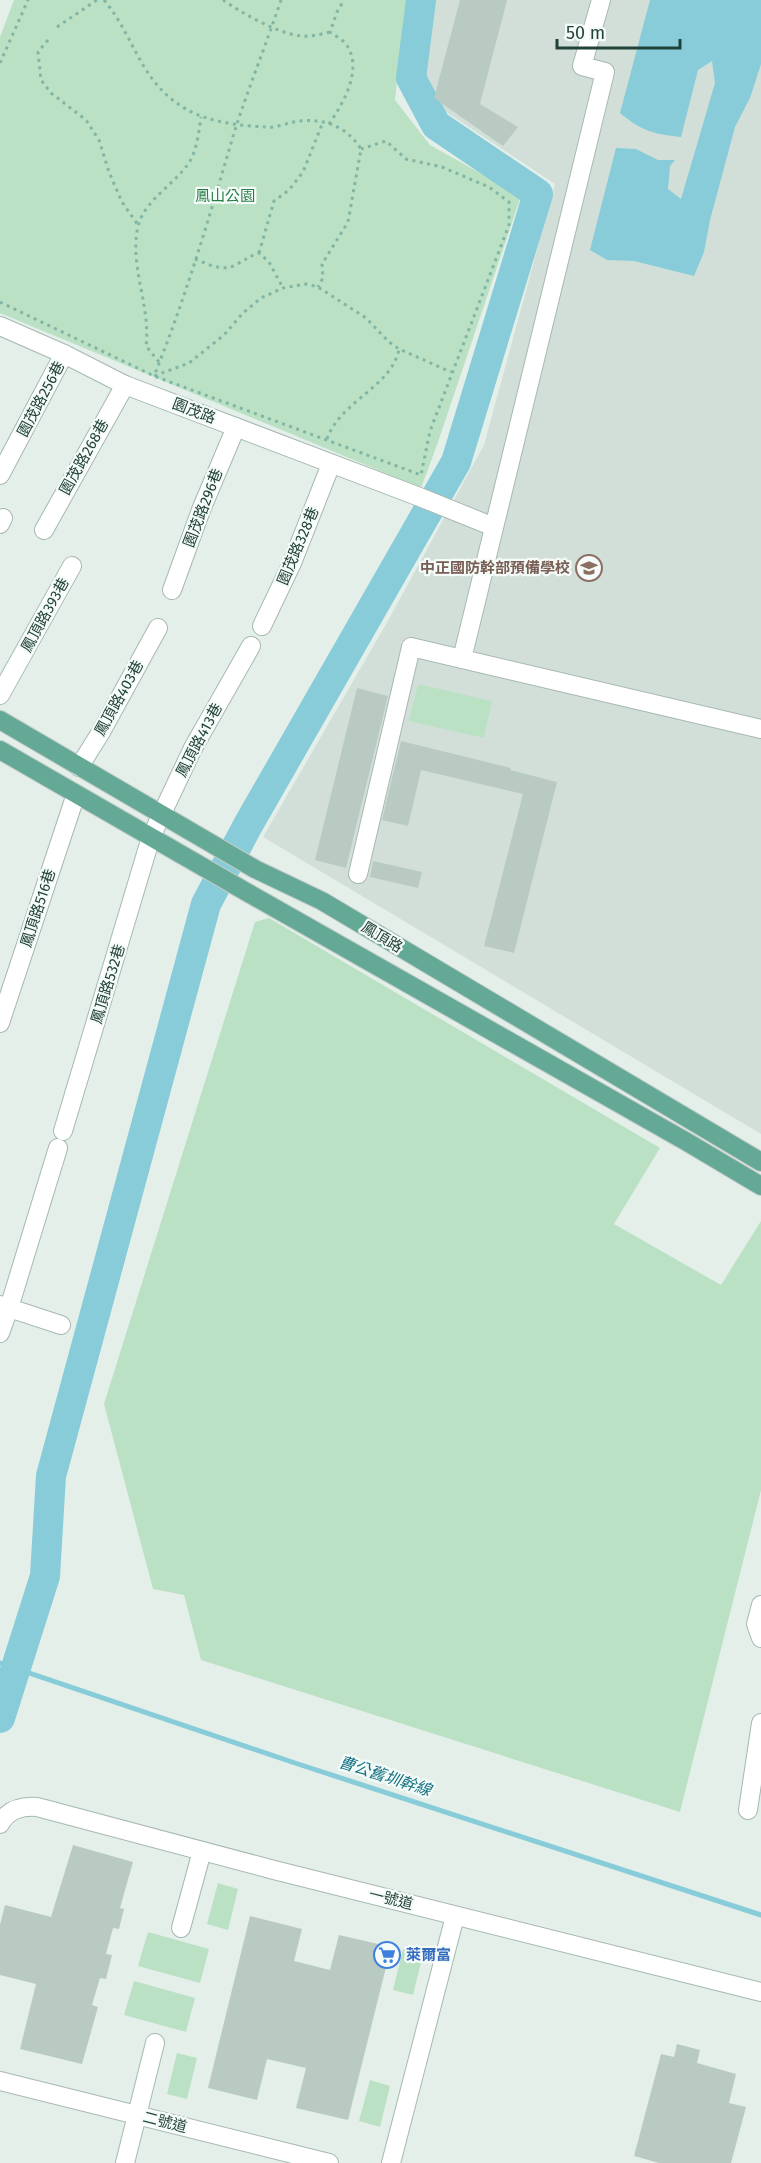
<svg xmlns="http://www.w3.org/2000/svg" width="761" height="2163" font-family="'Fira Sans','Noto Sans TC',sans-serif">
	<rect width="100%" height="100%" fill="#e4efea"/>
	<!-- built -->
	<path fill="#d2dfd9" d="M432,0H761V1134L263,837L385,626L484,445L555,184L437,106L425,79Z"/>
	<!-- green -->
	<g fill="#bbe1c5">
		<path d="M14,0H408L404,15L395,100L430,145L521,196L437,445L421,488L0,313V37Z"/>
		<path d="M418,684L492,701L484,738L409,721Z"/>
		<path d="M269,918L660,1148L614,1224L721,1285L761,1221V1490L680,1812L201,1660L184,1595L153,1589L104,1404L255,922Z"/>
		<path d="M218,1883L238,1889L228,1930L207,1924Z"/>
		<path d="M148,1932L209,1949L200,1983L138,1966Z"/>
		<path d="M403,1949L423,1954L413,1995L393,1990Z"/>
		<path d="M134,1981L195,1998L186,2032L124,2015Z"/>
		<path d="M177,2053L197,2058L187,2099L167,2094Z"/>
		<path d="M370,2080L390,2086L380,2127L359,2121Z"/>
	</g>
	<!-- water -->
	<path fill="#87ccd8" d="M650,0H761V64L750,98L735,127L710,220L704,252L694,276L634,261L607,260L590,250L616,148L636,149L658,160H675L670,166L668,189L681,199L715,83L712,61L698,70L681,137C653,134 642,131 620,113Z"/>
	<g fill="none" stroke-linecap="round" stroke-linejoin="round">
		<!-- stream -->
		<path stroke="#87ccd8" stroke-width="5" d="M0,1663L295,1763L761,1915"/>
		<!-- river -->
		<path stroke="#87ccd8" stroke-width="30" d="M0,1718L45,1576L51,1476L206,904L248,825L456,462L538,194L436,125L411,78L421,0"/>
	</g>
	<!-- building -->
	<g fill="#b9cac3">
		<path d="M460,0H507L480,104L518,127L503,146L434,98Z"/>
		<path d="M357,688L388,696L346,868L315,860Z"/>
		<path d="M401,741L511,768L510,770L557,782L514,953L484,946L523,794L421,770L408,826L382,820Z"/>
		<path d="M373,861L422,872L418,888L370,877Z"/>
		<path d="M73,1845L133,1862L120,1908L124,1909L119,1929L113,1928L106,1954L112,1955L106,1979L100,1978L92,2005L98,2007L82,2064L20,2049L36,1984L0,1975V1925L5,1905L51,1917Z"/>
		<path d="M250,1916L302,1929L294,1961L330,1970L339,1935L391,1947L348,2120L296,2108L306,2068L267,2059L257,2100L208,2088Z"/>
		<path d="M677,2044L700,2050L697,2063L736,2074L729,2103L746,2107L731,2163H659L634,2156L661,2054L674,2057Z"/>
	</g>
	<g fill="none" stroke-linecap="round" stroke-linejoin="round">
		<defs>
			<g id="minor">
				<path d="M0,326L64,354L125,385L417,496L494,527"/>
				<path d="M0,475L64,354"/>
				<path d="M0,524L3,518"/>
				<path d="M44,530L125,385"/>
				<path d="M172,590L201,510L236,427"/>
				<path d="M262,626L292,563L331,464"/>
				<path d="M462,659L605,72L582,66L601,0"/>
				<path d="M0,695L72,566"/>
				<path d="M79,767L101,732L158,628"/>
				<path d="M358,874L411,647L761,729"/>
				<path d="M0,1023L76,794"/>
				<path d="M63,1131L151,837L193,748L251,646"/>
				<path d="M0,1305L61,1325"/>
				<path d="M0,1333L9,1308L58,1148"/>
				<path d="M761,1605L756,1624L761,1638"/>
				<path d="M748,1810L761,1723"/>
				<path d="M0,1824C8,1809 22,1806 37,1807L274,1870L761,1992"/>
				<path d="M181,1928L202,1851"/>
				<path d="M0,2081L329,2163"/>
				<path d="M125,2163L155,2043"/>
				<path d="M391,2163L455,1916"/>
			</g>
			<g id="major">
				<path d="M0,720L255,869L322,901L761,1162"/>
				<path d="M0,750L243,890L687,1142L761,1186"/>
			</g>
		</defs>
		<!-- minor casing -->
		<use href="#minor" stroke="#a6b8b1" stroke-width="20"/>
		<!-- major casing -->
		<use href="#major" stroke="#c1cac8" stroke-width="20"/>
		<!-- path -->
		<g stroke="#81b5a4" stroke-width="3" stroke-dasharray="3 4.5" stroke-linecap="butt">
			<path d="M104,0C135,37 140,83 186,109C208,122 241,126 266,127C275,128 285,124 293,122C321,117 346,125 361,149L348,222L322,264L323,278L318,287"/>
			<path d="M223,0C242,13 278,34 302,36C311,37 321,34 330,32"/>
			<path d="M281,0C266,45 248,89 234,133C210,215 186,297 154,376L189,363L224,335L243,313L261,298L283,288L306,284L318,287L366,318L389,342L399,349L451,372"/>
			<path d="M57,27L97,0"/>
			<path d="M48,40L38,52L41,80L51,93L86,120L99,140L109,172L122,202L138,225"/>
			<path d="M0,63L28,0"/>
			<path d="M329,124C343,104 362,71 348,47C345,41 336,36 330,32L337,12L344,0"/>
			<path d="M259,253L274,201L289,190L303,172L323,122"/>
			<path d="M195,259C208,264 224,273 237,264C245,260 250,256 259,253L269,262L283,288"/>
			<path d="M0,302L154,376L421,475L430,431L509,225V202L489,187L442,167L406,159L386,141L361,149"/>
			<path d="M159,362L146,346C151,306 129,267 138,226C145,199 176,184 190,161C197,149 199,131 201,117"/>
			<path d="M327,439C341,400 392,387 399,349"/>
		</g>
		<!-- minor -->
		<use href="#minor" stroke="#fff" stroke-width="18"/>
		<!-- major -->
		<use href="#major" stroke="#64a896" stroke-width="18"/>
	</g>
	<!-- icons -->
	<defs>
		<symbol id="school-ring" viewBox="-11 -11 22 22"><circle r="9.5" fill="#f5fbf8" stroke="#8d6e63" stroke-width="1.5"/><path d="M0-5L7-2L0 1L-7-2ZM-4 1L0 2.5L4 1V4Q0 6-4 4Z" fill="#8d6e63"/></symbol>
		<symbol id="supermarket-ring" viewBox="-11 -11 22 22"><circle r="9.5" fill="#f5fbf8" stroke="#3f7fe0" stroke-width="1.5"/><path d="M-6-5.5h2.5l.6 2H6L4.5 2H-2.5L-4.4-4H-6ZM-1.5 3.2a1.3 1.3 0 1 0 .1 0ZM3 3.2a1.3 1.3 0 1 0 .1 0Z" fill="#3f7fe0"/></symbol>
	</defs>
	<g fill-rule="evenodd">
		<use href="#school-ring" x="574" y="553" width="30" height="30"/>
		<use href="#supermarket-ring" x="372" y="1940" width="30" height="30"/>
	</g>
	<g text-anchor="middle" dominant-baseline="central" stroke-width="4.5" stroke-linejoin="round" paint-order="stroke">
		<!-- park labels -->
		<g font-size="15" fill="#277d48" stroke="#f5fbf8">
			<text x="225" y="196">鳳山公園</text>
		</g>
		<!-- street labels -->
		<g font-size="15" fill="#214239" stroke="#f5fbf8">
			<text transform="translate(41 399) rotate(-62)">園茂路256巷</text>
			<text transform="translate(194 411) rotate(21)">園茂路</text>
			<text transform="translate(84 457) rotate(-61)">園茂路268巷</text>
			<text transform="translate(203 508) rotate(-69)">園茂路296巷</text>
			<text transform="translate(298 546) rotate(-67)">園茂路328巷</text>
			<text transform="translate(45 615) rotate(-61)">鳳頂路393巷</text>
			<text transform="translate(119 698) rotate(-61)">鳳頂路403巷</text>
			<text transform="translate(199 740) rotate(-62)">鳳頂路413巷</text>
			<text transform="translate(38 908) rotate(-72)">鳳頂路516巷</text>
			<text transform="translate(382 937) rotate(31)">鳳頂路</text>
			<text transform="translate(108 984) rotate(-73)">鳳頂路532巷</text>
			<text transform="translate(391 1899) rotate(14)">一號道</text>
			<text transform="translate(165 2122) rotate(14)">二號道</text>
		</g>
		<!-- education labels -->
		<g font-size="15" font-weight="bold" fill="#785e54" stroke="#f5fbf8" text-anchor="end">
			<text x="570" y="568">中正國防幹部預備學校</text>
		</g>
		<!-- shop labels -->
		<g font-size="15" font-weight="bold" fill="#366cbe" stroke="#f5fbf8" text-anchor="start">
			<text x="406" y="1955">萊爾富</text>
		</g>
		<!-- water labels -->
		<g font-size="16" font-style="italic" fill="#157385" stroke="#f5fbf8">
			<text transform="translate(385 1776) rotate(18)">曹公舊圳幹線</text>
		</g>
	</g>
	<!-- scale -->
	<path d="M557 39v9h123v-9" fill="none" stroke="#214239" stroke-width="3"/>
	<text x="566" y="39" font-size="18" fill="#214239" stroke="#f5fbf8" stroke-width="4.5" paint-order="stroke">50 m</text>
</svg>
